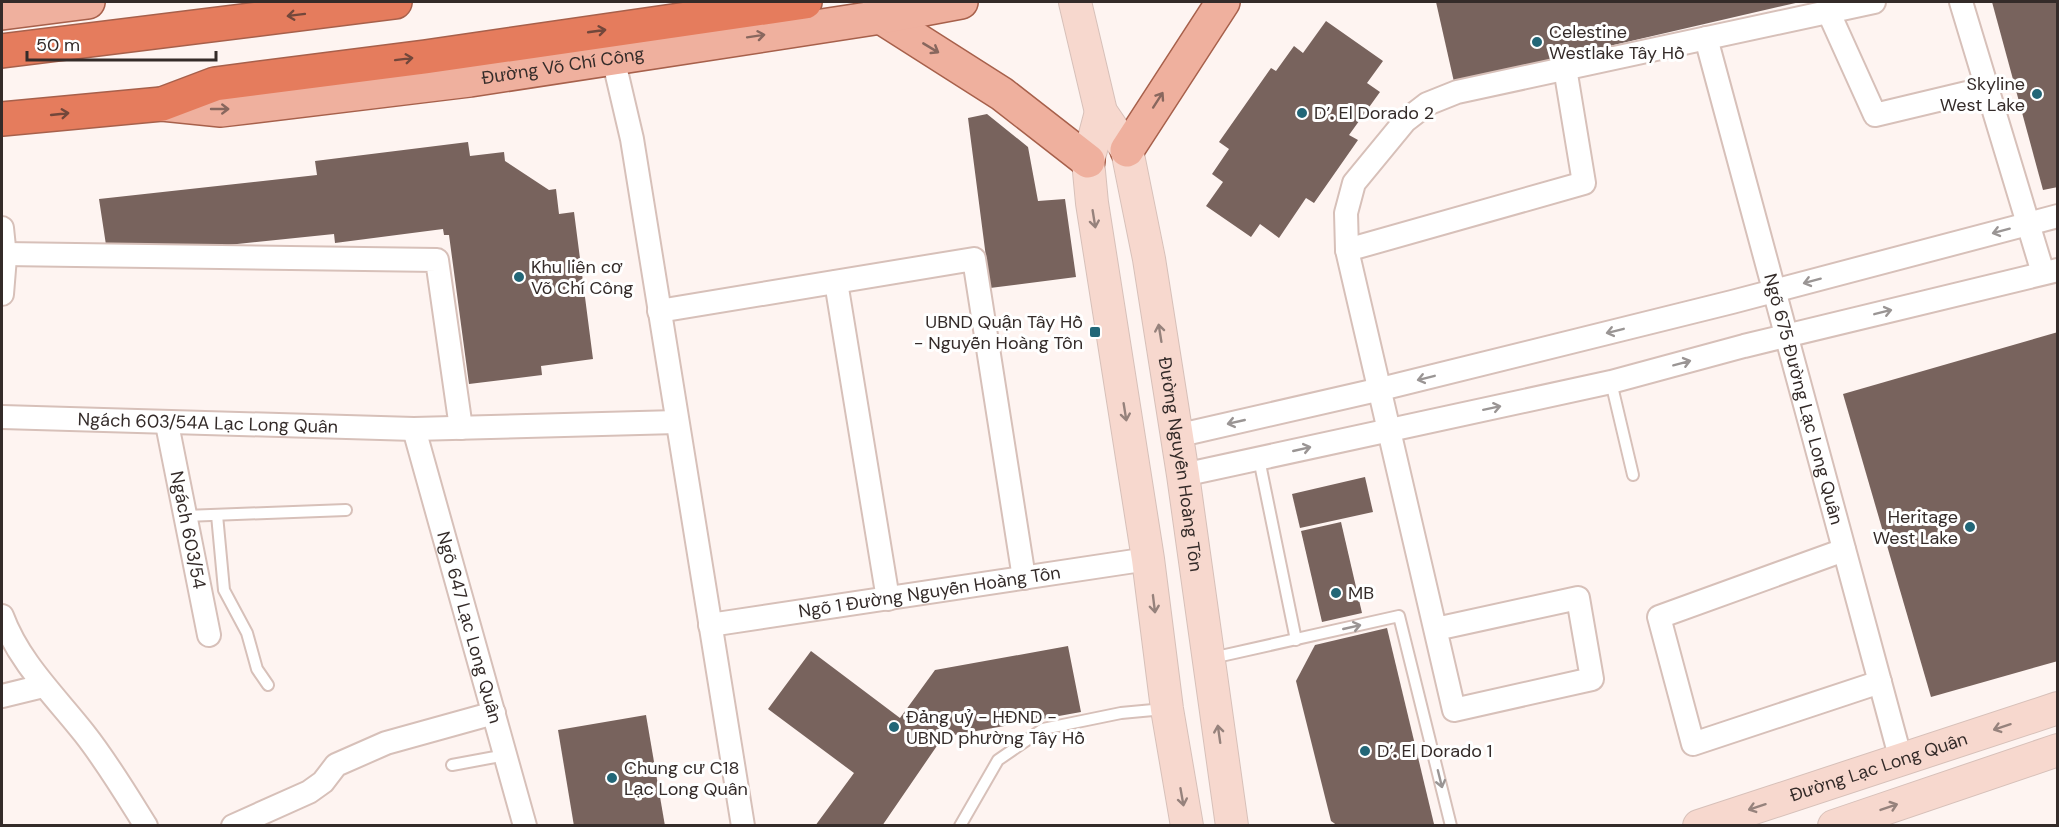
<svg xmlns="http://www.w3.org/2000/svg" width="2059" height="827" font-family="'DM Sans',sans-serif">
	<rect width="100%" height="100%" fill="#fef4f1"/>
	<!-- building -->
	<g fill="#78635d">
		<path d="M1436,2H1800L1454,82Z"/>
		<path d="M1992,2H2058V187L2043,190Z"/>
		<path d="M1326,21L1383,61L1367,83L1380,92L1349,135L1358,140L1314,203L1306,198L1279,238L1260,224L1251,237L1206,206L1223,182L1212,174L1229,149L1219,142L1271,68L1276,71L1294,46L1303,53Z"/>
		<path d="M987,114L1028,147L1038,201L1065,199L1076,277L990,288L968,118Z"/>
		<path d="M468,142L470,156L504,152L505,161L549,190L556,189L559,214L574,212L593,359L541,366L542,375L469,384L449,235H444L443,229L335,243L334,234L209,247L106,245L99,199L317,175L315,161Z"/>
		<path d="M2058,332V661L1931,697L1843,394Z"/>
		<path d="M1365,477L1373,512L1300,528L1292,494Z"/>
		<path d="M1341,522L1362,613L1322,622L1301,531Z"/>
		<path d="M1387,628L1434,824L1338,826L1331,821L1296,681L1315,645Z"/>
		<path d="M1068,646L1081,712L943,737L882,826H815L854,773L768,709L811,651L900,718L935,670Z"/>
		<path d="M646,715L665,826H574L558,730Z"/>
	</g>
	<g fill="none" stroke-linecap="round" stroke-linejoin="round">
		<defs>
			<g id="lane">
				<path d="M1611,382L1633,475"/>
				<path d="M1259,459L1296,640"/>
				<path d="M217,515L224,590L247,633L257,669L268,685"/>
				<path d="M185,516L346,510"/>
				<path d="M1212,658L1399,616L1451,826"/>
				<path d="M452,765L506,755"/>
				<path d="M960,826L998,760L1043,729L1121,713L1164,709"/>
			</g>
			<g id="street">
				<path d="M1961,2L2043,273"/>
				<path d="M1828,11L1875,115L1988,88"/>
				<path id="s1" d="M1706,38L1901,760"/>
				<path d="M613,58L632,139L743,826"/>
				<path d="M2,228L5,257L2,294"/>
				<path d="M1347,250L1584,183L1565,68"/>
				<path d="M4,254L437,260L461,428"/>
				<path d="M836,282L888,599"/>
				<path d="M659,311L974,259L1024,578"/>
				<path id="s2" d="M2,417L414,429L677,422"/>
				<path id="s3" d="M167,424L209,635"/>
				<path id="s4" d="M414,429L525,826"/>
				<path d="M1176,436L1381,389L1732,302L2058,216"/>
				<path d="M1183,475L1611,382L1744,346L2058,270"/>
				<path d="M1844,550L1659,617L1693,744L1880,682"/>
				<path d="M2,616C19,662 54,695 84,733C107,762 126,794 146,826"/>
				<path id="s5" d="M710,625L1148,559"/>
				<path d="M1436,629L1578,598L1592,679L1454,710L1347,250L1346,213L1354,183L1405,121L1427,104L1457,92L1874,2"/>
				<path d="M2,696L43,686"/>
				<path d="M233,826L309,792L323,782L336,765L386,743L494,713"/>
			</g>
			<g id="secondary">
				<path id="s6" d="M1075,2L1101,112L1127,150L1149,259L1183,475L1232,826"/>
				<path d="M1101,112L1088,161L1092,203L1148,559L1167,709L1187,826"/>
				<path id="s7" d="M1699,826L2058,708"/>
				<path d="M1834,826L2058,750"/>
			</g>
			<g id="primary">
				<path d="M2,13L88,2"/>
				<path d="M881,17L1002,94L1088,161"/>
				<path id="s8" d="M162,104L221,110L470,80L881,17L961,2"/>
				<path d="M1127,150L1223,2"/>
			</g>
			<g id="highway">
				<path d="M2,51L395,2"/>
				<path d="M2,119L162,104L215,84L425,57L805,2"/>
			</g>
		</defs>
		<!-- lane casing -->
		<use href="#lane" stroke="#d7c0b9" stroke-width="14"/>
		<!-- street casing -->
		<use href="#street" stroke="#d7c0b9" stroke-width="26"/>
		<!-- secondary casing -->
		<use href="#secondary" stroke="#d7c0b9" stroke-width="34"/>
		<!-- primary casing -->
		<use href="#primary" stroke="#a7604b" stroke-width="36"/>
		<!-- highway casing -->
		<use href="#highway" stroke="#a7604b" stroke-width="36"/>
		<!-- lane -->
		<use href="#lane" stroke="#fff" stroke-width="10"/>
		<!-- street -->
		<use href="#street" stroke="#fff" stroke-width="22"/>
		<!-- secondary -->
		<use href="#secondary" stroke="#f7d8ce" stroke-width="32"/>
		<!-- primary -->
		<use href="#primary" stroke="#efb09e" stroke-width="33"/>
		<!-- highway -->
		<use href="#highway" stroke="#e57c5d" stroke-width="33"/>
	</g>
	<!-- one-way arrows -->
	<defs><path id="oneway-shaft" d="M-6 0H5M1.5-3L5.5 0L1.5 3" fill="none" stroke-width="1.6" stroke-linecap="round" stroke-linejoin="round" transform="scale(1.5)"/></defs>
	<g stroke="#72473b">
		<use href="#oneway-shaft" transform="translate(296 15) rotate(173)"/>
		<use href="#oneway-shaft" transform="translate(597 31) rotate(-8)"/>
		<use href="#oneway-shaft" transform="translate(404 59) rotate(-7)"/>
		<use href="#oneway-shaft" transform="translate(60 114) rotate(-6)"/>
	</g>
	<g stroke="#88675e">
		<use href="#oneway-shaft" transform="translate(756 36) rotate(-9)"/>
		<use href="#oneway-shaft" transform="translate(931 48) rotate(31)"/>
		<use href="#oneway-shaft" transform="translate(1158 100) rotate(-57)"/>
		<use href="#oneway-shaft" transform="translate(220 109)"/>
	</g>
	<g stroke="#96827c">
		<use href="#oneway-shaft" transform="translate(1094 219) rotate(81)"/>
		<use href="#oneway-shaft" transform="translate(1160 333) rotate(-99)"/>
		<use href="#oneway-shaft" transform="translate(1125 412) rotate(81)"/>
		<use href="#oneway-shaft" transform="translate(1154 604) rotate(83)"/>
		<use href="#oneway-shaft" transform="translate(2002 727) rotate(162)"/>
		<use href="#oneway-shaft" transform="translate(1219 734) rotate(-98)"/>
		<use href="#oneway-shaft" transform="translate(1182 797) rotate(80)"/>
		<use href="#oneway-shaft" transform="translate(1757 807) rotate(162)"/>
		<use href="#oneway-shaft" transform="translate(1889 807) rotate(-19)"/>
	</g>
	<g stroke="#9a9594">
		<use href="#oneway-shaft" transform="translate(2001 231) rotate(165)"/>
		<use href="#oneway-shaft" transform="translate(1812 281) rotate(165)"/>
		<use href="#oneway-shaft" transform="translate(1883 312) rotate(-14)"/>
		<use href="#oneway-shaft" transform="translate(1615 331) rotate(166)"/>
		<use href="#oneway-shaft" transform="translate(1682 363) rotate(-15)"/>
		<use href="#oneway-shaft" transform="translate(1426 378) rotate(166)"/>
		<use href="#oneway-shaft" transform="translate(1492 408) rotate(-12)"/>
		<use href="#oneway-shaft" transform="translate(1236 422) rotate(167)"/>
		<use href="#oneway-shaft" transform="translate(1302 449) rotate(-13)"/>
		<use href="#oneway-shaft" transform="translate(1352 627) rotate(-13)"/>
		<use href="#oneway-shaft" transform="translate(1440 779) rotate(76)"/>
	</g>
	<!-- markers -->
	<g fill="#267" stroke="#fff" stroke-width="2">
		<circle cx="1537" cy="42" r="6"/>
		<circle cx="2037" cy="94" r="6"/>
		<circle cx="1302" cy="113" r="6"/>
		<circle cx="519" cy="277" r="6"/>
		<rect x="1089" y="326" width="12" height="12" rx="3"/>
		<circle cx="1970" cy="527" r="6"/>
		<circle cx="1336" cy="593" r="6"/>
		<circle cx="894" cy="727" r="6"/>
		<circle cx="1365" cy="751" r="6"/>
		<circle cx="612" cy="778" r="6"/>
	</g>
	<g text-anchor="middle" dominant-baseline="central" stroke-width="6" stroke-linejoin="round" paint-order="stroke">
		<!-- poi labels -->
		<g font-size="18" fill="#342b29" stroke="#fff" text-anchor="start">
			<text x="1549" y="32">Celestine<tspan x="1549" dy="21">Westlake Tây Hồ</tspan></text>
			<text x="2025" y="84" text-anchor="end">Skyline<tspan x="2025" dy="21">West Lake</tspan></text>
			<text x="1314" y="113">D’. El Dorado 2</text>
			<text x="531" y="267">Khu liên cơ<tspan x="531" dy="21">Võ Chí Công</tspan></text>
			<text x="1083" y="322" text-anchor="end">UBND Quận Tây Hồ<tspan x="1083" dy="21">- Nguyễn Hoàng Tôn</tspan></text>
			<text x="1958" y="517" text-anchor="end">Heritage<tspan x="1958" dy="21">West Lake</tspan></text>
			<text x="1348" y="593">MB</text>
			<text x="906" y="717">Đảng uỷ - HĐND -<tspan x="906" dy="21">UBND phường Tây Hồ</tspan></text>
			<text x="1377" y="751">D’. El Dorado 1</text>
			<text x="624" y="768">Chung cư C18<tspan x="624" dy="21">Lạc Long Quân</tspan></text>
		</g>
		<!-- street labels -->
		<g font-size="18" fill="#342b29" stroke="#fff">
			<text stroke="none"><textPath href="#s8" startOffset="404">Đường Võ Chí Công</textPath></text>
			<text stroke="none"><textPath href="#s1" startOffset="374">Ngõ 675 Đường Lạc Long Quân</textPath></text>
			<text stroke="none"><textPath href="#s2" startOffset="206">Ngách 603/54A Lạc Long Quân</textPath></text>
			<text stroke="none"><textPath href="#s6" startOffset="478">Đường Nguyễn Hoàng Tôn</textPath></text>
			<text stroke="none"><textPath href="#s3" startOffset="108">Ngách 603/54</textPath></text>
			<text stroke="none"><textPath href="#s5" startOffset="222">Ngõ 1 Đường Nguyễn Hoàng Tôn</textPath></text>
			<text stroke="none"><textPath href="#s4" startOffset="206">Ngõ 647 Lạc Long Quân</textPath></text>
			<text stroke="none"><textPath href="#s7" startOffset="189">Đường Lạc Long Quân</textPath></text>
		</g>
	</g>
	<!-- border -->
	<rect width="2059" height="827" fill="none" stroke="#342b29" stroke-width="6"/>
	<!-- scale -->
	<path d="M27 51v9h189v-9" fill="none" stroke="#342b29" stroke-width="3"/>
	<text x="36" y="51" font-size="18" fill="#342b29" stroke="#ffffff" stroke-width="4.5" paint-order="stroke">50 m</text>
</svg>
